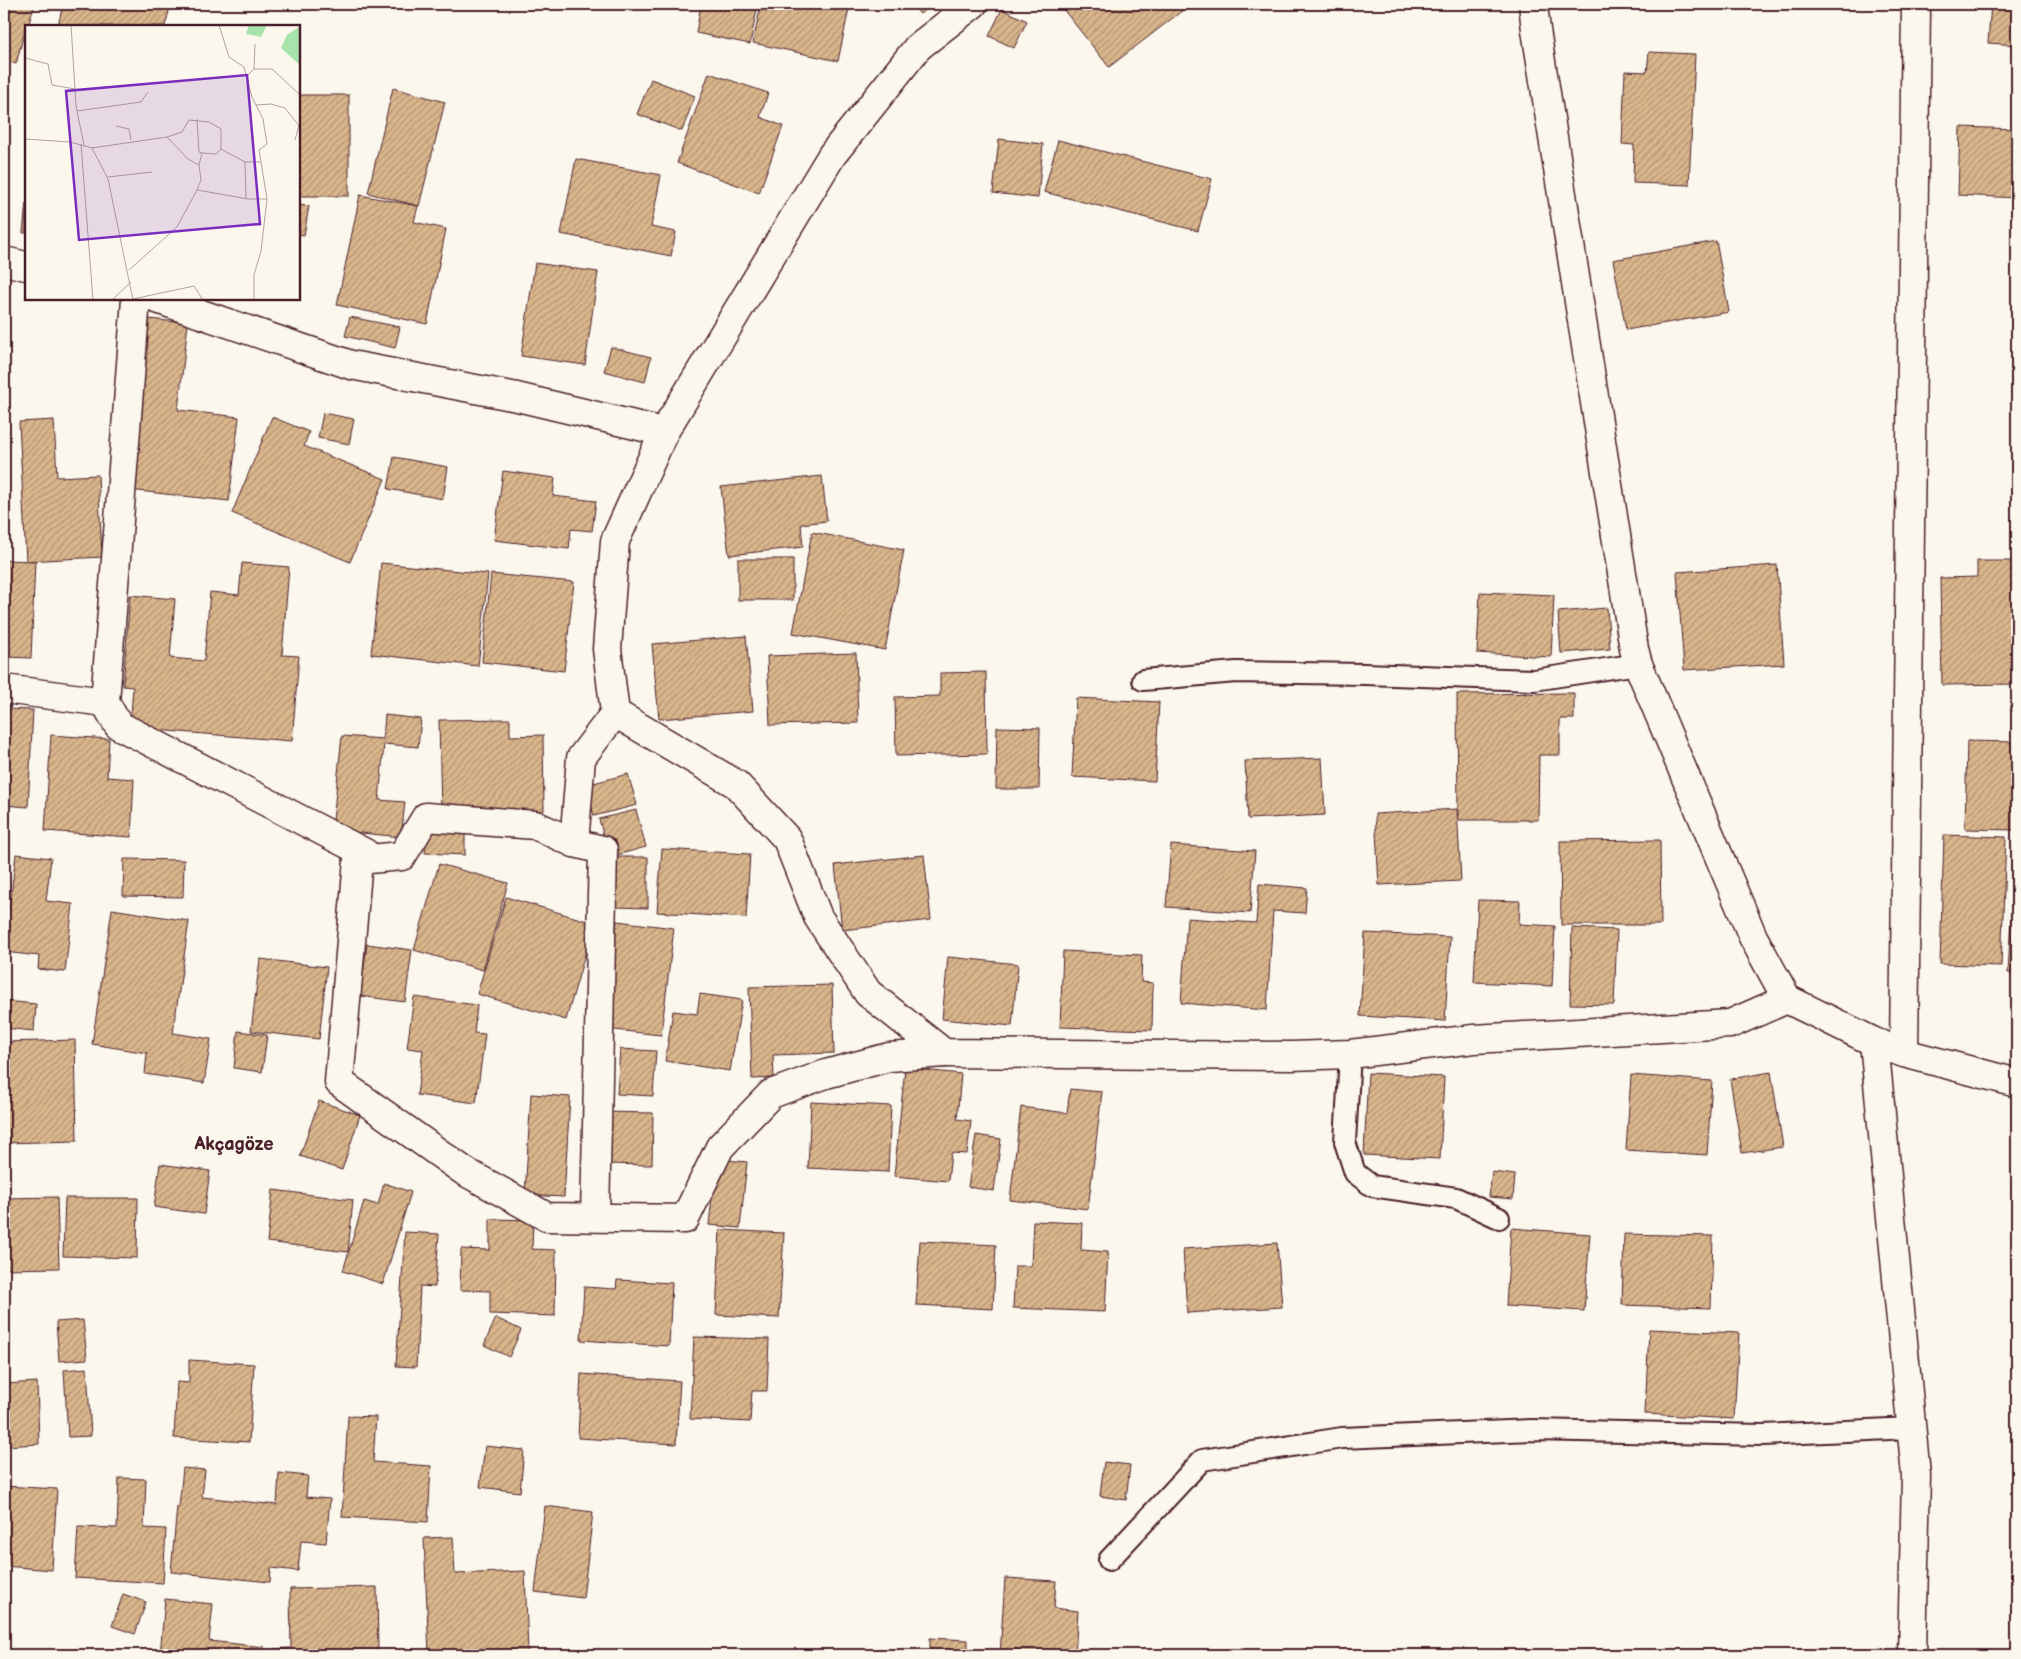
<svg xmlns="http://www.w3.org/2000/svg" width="2021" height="1659" font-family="'Balsamiq Sans',sans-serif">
	<defs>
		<pattern id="building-hatch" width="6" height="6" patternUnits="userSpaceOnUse" patternTransform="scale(1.25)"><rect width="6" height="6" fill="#d9b68b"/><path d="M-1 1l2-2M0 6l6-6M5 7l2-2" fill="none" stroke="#b29372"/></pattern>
	</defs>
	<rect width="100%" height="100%" fill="#fbf7ec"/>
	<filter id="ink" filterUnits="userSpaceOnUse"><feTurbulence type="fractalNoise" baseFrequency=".02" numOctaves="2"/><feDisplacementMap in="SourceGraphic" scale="10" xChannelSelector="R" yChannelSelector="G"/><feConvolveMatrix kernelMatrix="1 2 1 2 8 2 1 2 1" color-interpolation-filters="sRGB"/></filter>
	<g filter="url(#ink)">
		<!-- building -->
		<g fill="url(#building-hatch)" stroke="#4a1f2b">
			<path d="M4,4H35L28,26H26L16,64L4,60Z"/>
			<path d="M63,4H171L165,26H58Z"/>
			<path d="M701,4H758L750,44L696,33Z"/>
			<path d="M761,4H850L838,61L753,43Z"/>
			<path d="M911,4H932L920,14Z"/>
			<path d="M1059,4H1191L1109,67Z"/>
			<rect x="1439" y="4" width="20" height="2"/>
			<path d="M1991,4H2017V45L1988,43Z"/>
			<path d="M1002,9L1027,21L1014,48L989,36Z"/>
			<path d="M1649,52L1695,54L1689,185L1633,183L1634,145L1622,144L1625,71L1647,72Z"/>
			<path d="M709,73L768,93L760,117L783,126L759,193L677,163Z"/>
			<path d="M651,79L695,96L682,131L637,114Z"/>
			<path d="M393,88L445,102L419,206L368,193Z"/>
			<rect x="299" y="95" width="50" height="101"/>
			<path d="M1960,127L2017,129V198L1958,195Z"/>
			<path d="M999,139L1043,144L1038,198L993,193Z"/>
			<path d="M1058,140L1212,179L1198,231L1044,192Z"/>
			<path d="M576,159L661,175L651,227L676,232L671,256L561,234Z"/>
			<path d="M360,195L418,206L414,222L446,229L427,324L337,305Z"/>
			<path d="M26,203V233H23Z"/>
			<path d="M299,205L309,206L304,235L299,234Z"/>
			<path d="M1716,241L1729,312L1626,330L1613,260Z"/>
			<path d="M535,263L598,272L585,365L521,356Z"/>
			<path d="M350,317L400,327L395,348L345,336Z"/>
			<path d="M149,319L188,323L178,410L239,417L229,501L129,490Z"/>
			<path d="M611,347L651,357L645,382L604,371Z"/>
			<path d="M323,413L354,419L349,444L318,438Z"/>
			<path d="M272,417L309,432L304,446L385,479L350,562L232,513Z"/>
			<path d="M54,420L57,477L98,475L102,557L26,561L19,422Z"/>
			<path d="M394,457L448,467L443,499L388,489Z"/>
			<path d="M503,471L555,478L553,496L596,501L592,531L571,529L569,549L494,540Z"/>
			<path d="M822,476L827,521L801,524L803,547L729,555L721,487Z"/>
			<path d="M812,532L904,550L885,650L793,633Z"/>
			<rect x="738" y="559" width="55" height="41"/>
			<path d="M4,560L35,561L31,658L4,657Z"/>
			<path d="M1977,561H2017V684L1942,685L1940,578L1977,577Z"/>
			<path d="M242,563L289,567L282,655L299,656L292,741L130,728L133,687L123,686L130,595L175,599L170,658L204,661L210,592L239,595Z"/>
			<path d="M381,563L488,574L478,666L371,654Z"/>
			<path d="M1777,565L1784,664L1684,670L1677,572Z"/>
			<path d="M491,574L574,582L564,671L482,662Z"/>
			<path d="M1480,592L1554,595L1551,657L1477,653Z"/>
			<path d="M1607,608L1610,649L1561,653L1558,612Z"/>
			<path d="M746,636L753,711L659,719L652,644Z"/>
			<path d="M856,653L858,723L770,725L767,656Z"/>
			<path d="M986,672L987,754L896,756L895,697L940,696V673Z"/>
			<path d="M1574,693V719H1560V755H1539L1538,820H1458L1457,694Z"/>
			<path d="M1076,698L1159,702L1155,781L1072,777Z"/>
			<path d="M4,709L33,710L28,807L4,805Z"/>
			<path d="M385,715L421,719L418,747L384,744L379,800L405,802L401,837L332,830L342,736L383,739Z"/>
			<path d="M510,719V736L543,735L544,811L441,813L439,720Z"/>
			<path d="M997,727L1040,728L1039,789H996Z"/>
			<path d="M51,735L109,739L107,777L134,779L131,837L45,831Z"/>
			<path d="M1967,741L2017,742V830L1965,829Z"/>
			<path d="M1322,758L1325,815L1248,819L1245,761Z"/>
			<path d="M628,774L637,805L594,816L586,785Z"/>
			<path d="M1457,809L1461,881L1379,885L1375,814Z"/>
			<path d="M636,810L646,847L609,857L599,819Z"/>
			<path d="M426,826L465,827V855L425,853Z"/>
			<path d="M1944,835L2006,837L2001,966L1940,964Z"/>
			<path d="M2014,839L2017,840V891H2010Z"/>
			<path d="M1660,840L1661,925H1561L1560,841Z"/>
			<path d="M1171,845L1255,851L1250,913L1166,907Z"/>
			<path d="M662,849L750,854L746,918L657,912Z"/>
			<path d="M16,854L51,858L46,901L73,904L65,972L38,969L39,956L4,952Z"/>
			<path d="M924,855L931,920L842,930L835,865Z"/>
			<path d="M615,857H648V908L614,907Z"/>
			<path d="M124,859L184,860L183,897L123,896Z"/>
			<path d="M439,864L508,883L483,970L414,950Z"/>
			<path d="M1259,884L1307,888L1305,913L1273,911L1267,1010L1181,1003L1187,918L1256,923Z"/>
			<path d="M506,897L594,923L566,1020L477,994Z"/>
			<path d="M1478,900L1520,901L1519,924L1555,926L1552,986L1474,982Z"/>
			<path d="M2012,900L2017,901V974L2008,973Z"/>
			<path d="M112,909L189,921L173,1033L211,1039L204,1083L145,1074L147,1053L92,1044Z"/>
			<path d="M617,921L674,928L661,1035L605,1029Z"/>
			<path d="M1572,928L1617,930L1614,1005L1570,1004Z"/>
			<path d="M1365,933L1450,937L1445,1021L1360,1016Z"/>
			<path d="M367,944L412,950L405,1002L360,996Z"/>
			<path d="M1063,951L1142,955L1141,982L1153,983L1152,1030L1060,1027Z"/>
			<path d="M948,957L1018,964L1012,1026L942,1019Z"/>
			<path d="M260,959L327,967L319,1039L251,1031Z"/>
			<path d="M832,985L834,1053L773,1055L774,1078L752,1079L749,987Z"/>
			<path d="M700,994L742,1000L730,1071L665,1061L673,1011L697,1014Z"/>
			<path d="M414,997L477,1005L474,1033L485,1034L476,1103L417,1095L423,1050L407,1048Z"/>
			<path d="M4,1001L36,1004L34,1031L4,1028Z"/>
			<path d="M238,1031L267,1035L262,1072L234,1068Z"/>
			<path d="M75,1040L77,1141L4,1143V1042Z"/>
			<path d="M620,1049L656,1051L653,1096L617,1094Z"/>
			<path d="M905,1068L961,1074L957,1119L971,1121L967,1154L951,1153L948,1181L894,1176Z"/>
			<path d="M1771,1072L1783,1147L1742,1153L1730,1079Z"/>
			<path d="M1368,1073L1444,1077L1440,1159L1364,1155Z"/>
			<path d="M1631,1075L1712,1081L1707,1155L1626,1150Z"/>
			<path d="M1070,1089L1102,1092L1088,1209L1010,1200L1021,1107L1067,1113Z"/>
			<path d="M531,1094L570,1097L564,1197L525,1195Z"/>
			<path d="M319,1101L360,1115L342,1170L300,1156Z"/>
			<path d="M811,1102L891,1106L888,1172L808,1168Z"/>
			<path d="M603,1112L653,1113L652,1165L603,1164Z"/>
			<path d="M976,1135L1001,1139L994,1191L968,1187Z"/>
			<path d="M716,1159L747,1162L740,1228L709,1225Z"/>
			<path d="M160,1164L210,1171L204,1214L154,1207Z"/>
			<path d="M1492,1172L1515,1175L1513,1199L1489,1197Z"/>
			<path d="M384,1183L411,1192L383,1284L343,1271L364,1201L378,1205Z"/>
			<path d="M273,1190L353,1200L348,1252L267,1242Z"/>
			<path d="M57,1197L59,1268L4,1269V1198Z"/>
			<path d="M65,1198H138L137,1258L63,1256Z"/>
			<path d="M490,1219L533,1220L532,1249L556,1250L555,1316L490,1314V1291L460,1290L461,1249L490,1250Z"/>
			<path d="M1033,1221L1082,1223L1081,1250L1108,1252L1105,1312L1013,1308L1015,1266H1031Z"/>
			<path d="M1511,1228L1590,1234L1584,1311L1506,1306Z"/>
			<path d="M720,1230L784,1233L779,1318L716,1315Z"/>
			<path d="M405,1232L439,1234L435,1287L420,1286L416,1367L396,1366Z"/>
			<path d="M1624,1234L1713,1236L1711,1308L1622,1305Z"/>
			<path d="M920,1241L996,1245L993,1309L916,1305Z"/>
			<path d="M1277,1243L1282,1307L1187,1313L1183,1249Z"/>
			<path d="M617,1280L672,1283L669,1346L581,1340L584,1287L616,1289Z"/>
			<path d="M496,1318L521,1330L509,1357L484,1345Z"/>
			<path d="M83,1320L87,1359L59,1361L56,1322Z"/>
			<path d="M1649,1329L1739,1333L1734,1419L1645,1414Z"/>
			<path d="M694,1337L769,1339L767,1391H752L750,1422L690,1419Z"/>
			<path d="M189,1360L254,1364L249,1442L174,1438L177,1382L189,1383Z"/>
			<path d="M87,1368L91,1436L68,1437L64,1370Z"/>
			<path d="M581,1374L680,1381L676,1444L578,1438Z"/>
			<path d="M37,1382L39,1444L4,1446V1384Z"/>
			<path d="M348,1416L376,1417L373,1462L431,1466L428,1522L342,1517Z"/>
			<path d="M485,1446L524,1450L520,1492L480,1487Z"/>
			<path d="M1104,1462L1130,1465L1126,1500L1100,1496Z"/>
			<path d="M183,1468L205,1470L202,1497L277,1505L279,1473L308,1476L306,1497L330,1499L326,1543L301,1541L298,1571L271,1568L270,1582L171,1572L177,1507H179Z"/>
			<path d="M119,1478L146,1479L144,1528L166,1529L163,1583L75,1578L78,1527L117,1528Z"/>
			<path d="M4,1486L57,1489L52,1570L4,1566Z"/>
			<path d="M545,1506L593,1512L583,1598L535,1592Z"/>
			<path d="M453,1537L455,1574L525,1571L528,1653L429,1655L424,1538Z"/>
			<path d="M1005,1578L1056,1581L1054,1608L1078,1611L1075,1655H1000Z"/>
			<path d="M377,1587L378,1655H273V1649L291,1648L290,1589Z"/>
			<path d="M123,1594L146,1602L135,1634L112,1626Z"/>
			<path d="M165,1599L213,1604L209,1641L264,1647L263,1655H160Z"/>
			<path d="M930,1638L968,1640V1655H930Z"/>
			<path d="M39,1653L61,1654V1655H38Z"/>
		</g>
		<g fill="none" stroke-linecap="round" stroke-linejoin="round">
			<defs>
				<g id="lane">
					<path d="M1143,680L1236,672L1365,674L1534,680L1638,664"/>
					<path d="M1350,1054L1345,1142L1355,1173L1372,1186L1456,1198L1499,1218"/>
					<path d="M1109,1560L1202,1460L1342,1438L1532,1430L1763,1435L1911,1428"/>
				</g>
				<g id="street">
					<path d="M973,4L918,47L832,155L664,432L615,541L607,649L615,713L736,784L787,839L818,917L868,993L944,1053L1291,1056L1350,1054L1474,1039L1730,1024L1787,999"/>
					<path d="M4,261L26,266"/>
					<path d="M136,299L105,702L118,725L365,853L358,860"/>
					<path d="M157,299L351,365L517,397L664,432"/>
					<path d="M4,689L105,702"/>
					<path d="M574,843L535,825L426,817L402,856L358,860L339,1082L464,1171L547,1217L685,1219L720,1147L771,1094L826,1074L889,1057L944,1053"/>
					<path d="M1874,1042L1916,1475L1912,1655"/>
					<path d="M1904,1053L1916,4"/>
					<path d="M595,1217L603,850L574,843L581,758L615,713"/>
				</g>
				<path id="secondary" d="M1533,4L1536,30L1634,649L1638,664L1753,937L1787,999L1874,1042L1904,1053L2017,1083"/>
			</defs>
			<!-- lane casing -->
			<use href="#lane" stroke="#4a1f2b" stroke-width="24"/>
			<!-- street casing -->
			<use href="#street" stroke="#4a1f2b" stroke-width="31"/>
			<!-- secondary casing -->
			<use href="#secondary" stroke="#4a1f2b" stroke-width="31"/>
			<!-- lane -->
			<use href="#lane" stroke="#fbf7ec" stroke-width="20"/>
			<!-- street -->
			<use href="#street" stroke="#fbf7ec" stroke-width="28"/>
			<!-- secondary -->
			<use href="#secondary" stroke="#fbf7ec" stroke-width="28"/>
		</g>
	</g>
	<g text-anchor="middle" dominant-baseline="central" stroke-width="4.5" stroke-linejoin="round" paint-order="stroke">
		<!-- quarter labels -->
		<g font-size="18" font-weight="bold" fill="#4a1f2b" stroke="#fbf7ec">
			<text x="234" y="1144">Akçagöze</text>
		</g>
	</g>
	<!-- overview -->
	<g transform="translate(25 25)">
		<rect width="275" height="275" fill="#fbf7ec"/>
		<path d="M224,0H242L236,12L221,9ZM275,1V40L256,23L262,10Z" fill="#a6e4ab"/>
		<path fill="none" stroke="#b4a19f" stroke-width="1" d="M46,0L51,81L59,120M0,33L23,39L27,60L50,64M229,44L230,19M222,51L229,44H247L275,70M231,80L246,79L260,83L275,102M52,86L116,77L123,67M172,94L174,127L177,128L174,140M91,101L104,104L106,115M142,112L157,107L164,95L184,97L196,104V124L191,129L177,128M0,114L45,117L67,123L83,154L108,275M270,115L274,100M56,119L68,275M67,123L142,112L163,134L174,140L176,155L172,165L152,202L104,245M196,124L220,137H235M220,137L221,174M83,152L127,147M172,165L223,174H242L234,125L242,119L238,94L227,72L219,42L204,32L194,0M108,274L169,261L178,275M87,275L106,257M229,275V250L236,226L242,174"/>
		<path fill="#7b2cbf" fill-opacity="0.15" stroke="#7b2cbf" stroke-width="2.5" d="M222,50L235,199L54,215L41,66Z"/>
		<rect width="275" height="275" fill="none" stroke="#4a1f2b" stroke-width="2.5"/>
	</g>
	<!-- margin -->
	<rect width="2021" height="1659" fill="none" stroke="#fbf7ec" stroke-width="20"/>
	<rect x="10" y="10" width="2001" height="1639" fill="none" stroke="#4a1f2b" stroke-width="2" filter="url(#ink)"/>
</svg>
